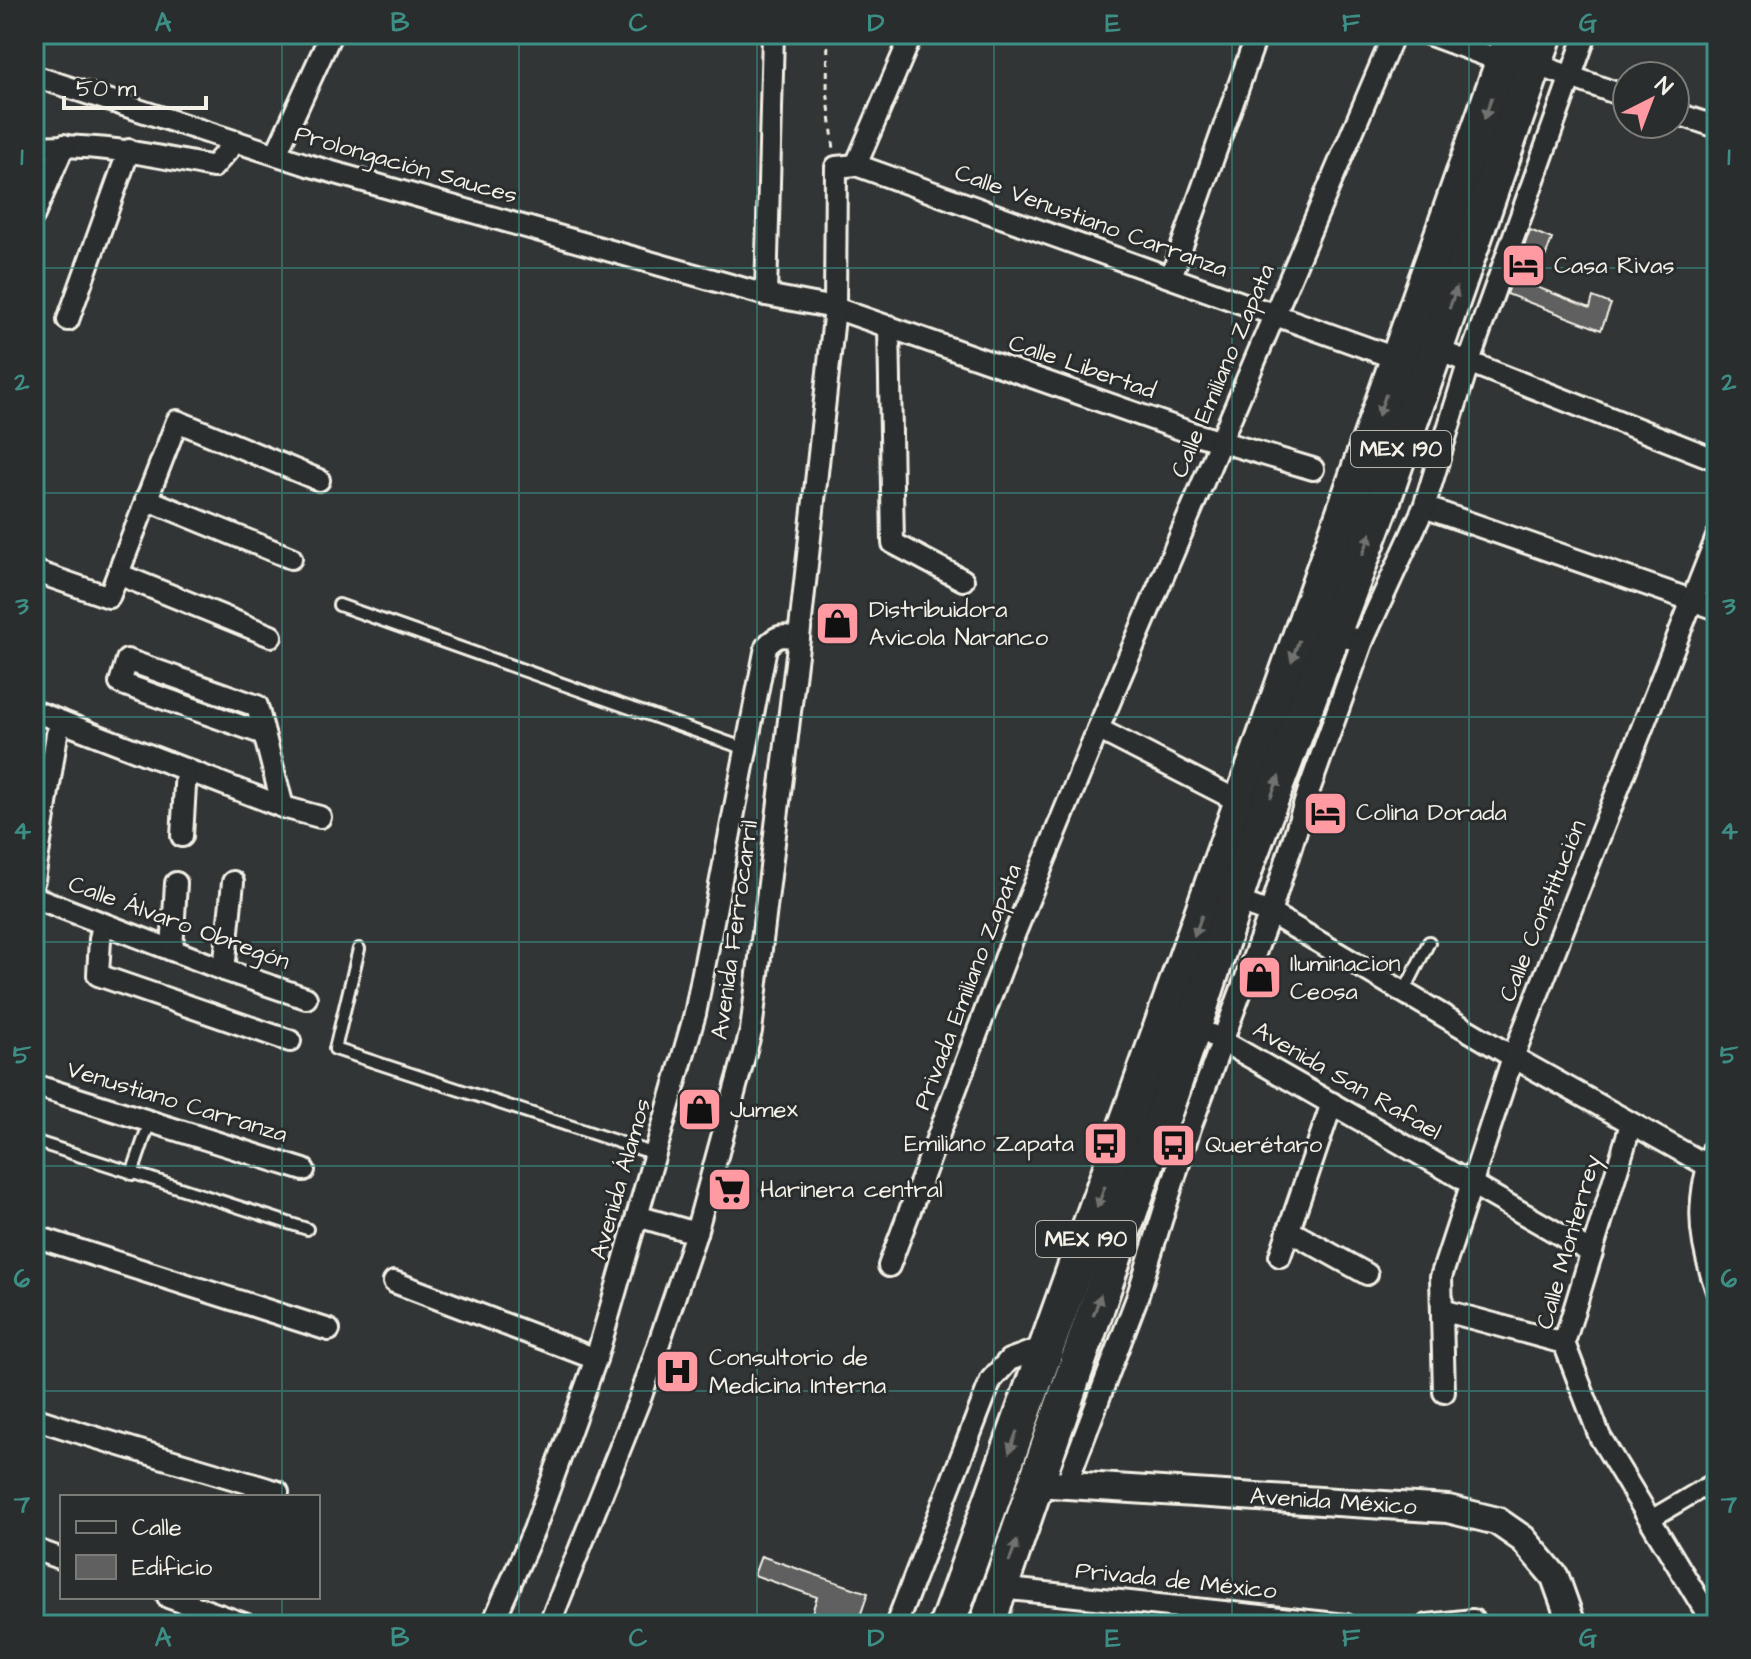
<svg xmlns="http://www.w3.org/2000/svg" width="1751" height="1659" font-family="'Architects Daughter',sans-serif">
	<rect width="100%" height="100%" fill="#323535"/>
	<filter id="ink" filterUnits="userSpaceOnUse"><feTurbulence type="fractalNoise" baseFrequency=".0125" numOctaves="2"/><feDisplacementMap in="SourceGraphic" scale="16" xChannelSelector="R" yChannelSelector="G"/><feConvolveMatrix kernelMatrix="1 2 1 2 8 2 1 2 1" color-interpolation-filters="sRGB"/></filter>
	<g filter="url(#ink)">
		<!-- building -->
		<g fill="#5f605f" stroke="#f4f1e8" stroke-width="2">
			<path d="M1530,230L1552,239L1534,286L1590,308L1593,297L1611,304L1601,330L1507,294Z"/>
			<path d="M761,1556L868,1593L857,1625H808L817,1597L754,1575Z"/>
		</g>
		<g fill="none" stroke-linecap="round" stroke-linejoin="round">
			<defs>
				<g id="service">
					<path d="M339,605L746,749"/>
					<path d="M359,949L335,1049L655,1154"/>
					<path d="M1404,992L1429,942"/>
					<path d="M34,1141L307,1229"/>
					<path d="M132,1174L150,1121"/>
				</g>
				<path id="pedestrian" d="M1651,1519L1717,1480"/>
				<g id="minor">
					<path d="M1428,34L1504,62"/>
					<path d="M1535,64L1627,97"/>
					<path d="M34,76L311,166L766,295L835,308L1189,432L1313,469"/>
					<path d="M1675,113L1717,127"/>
					<path d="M34,147C95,143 153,155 213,167L236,141"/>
					<path d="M276,154L331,34"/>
					<path d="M856,165L912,34"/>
					<path d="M34,215L64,145"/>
					<path d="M1171,277L1257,34"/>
					<path d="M766,295L773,34"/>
					<path d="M68,320L129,150"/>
					<path d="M889,326L893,543L963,580"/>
					<path d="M1435,349L1717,460"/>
					<path d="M146,499L291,558"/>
					<path d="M1424,507L1717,609"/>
					<path d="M34,571L109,597L177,421L319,480"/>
					<path d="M118,574L271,636"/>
					<path d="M1349,638L1363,640L1424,507L1468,364L1586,34"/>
					<path d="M34,711L283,807L320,817"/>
					<path d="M1098,729L1242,803"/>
					<path d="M264,734L120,683L127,660L257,706L283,807"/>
					<path d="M182,836L186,769"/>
					<path d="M34,880L57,734L62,722"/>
					<path d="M34,897L224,970L306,998"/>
					<path d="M1234,900L1270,913L1513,1057L1717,1171"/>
					<path d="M103,925L100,939L98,975L290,1041"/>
					<path d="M172,950L176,883"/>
					<path d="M224,970L233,882"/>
					<path d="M1212,1035L1592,1253"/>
					<path d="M34,1085L304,1170"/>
					<path d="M1631,1124L1564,1343L1600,1437L1714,1625"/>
					<path d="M1717,1138C1696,1196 1696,1233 1717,1291"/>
					<path d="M637,1216L696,1233"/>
					<path d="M1288,1230L1367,1274"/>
					<path d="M34,1236L329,1330"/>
					<path d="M1280,1256L1332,1103"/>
					<path d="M889,1266L1014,935L1098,729L1394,34"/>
					<path d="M394,1282L596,1359"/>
					<path d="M1442,1310L1564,1343"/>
					<path d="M1444,1392L1441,1277L1513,1057L1717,537"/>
					<path d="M34,1418C115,1445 197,1467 278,1492"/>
					<path d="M1066,1485L1137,1298L1190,1128L1270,913L1309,790L1363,640"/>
					<path d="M34,1549L62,1559"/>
					<path d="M1000,1588L1346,1625"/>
					<path d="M168,1597L247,1625"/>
					<path d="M492,1625L534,1530L596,1359L695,1014L766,647C777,634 783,635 799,638"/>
					<path d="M549,1625L641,1396L696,1233L751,1031L799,638L835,308L836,167L856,165L1398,359"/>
					<path d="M896,1625L991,1380L1009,1360L1047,1346"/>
					<path d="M1428,1625L1473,1620"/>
				</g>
				<g id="tertiary">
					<path id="s1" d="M1036,1483L1448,1509L1497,1521L1523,1539L1555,1577L1570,1619L1569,1625"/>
				</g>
				<g id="trunk">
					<path d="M947,1625L1224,852L1513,34"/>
					<path d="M987,1625L1194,1026L1248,860L1381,506L1545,34"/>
				</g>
			</defs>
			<!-- service casing -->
			<use href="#service" stroke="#f4f1e8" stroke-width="16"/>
			<!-- pedestrian casing -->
			<use href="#pedestrian" stroke="#f4f1e8" stroke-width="22"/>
			<!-- minor casing -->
			<use href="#minor" stroke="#f4f1e8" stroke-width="26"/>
			<!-- tertiary casing -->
			<use href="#tertiary" stroke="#f4f1e8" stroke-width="32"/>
			<!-- trunk casing -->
			<use href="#trunk" stroke="#f4f1e8" stroke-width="40"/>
			<!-- path -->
			<path stroke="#f4f1e8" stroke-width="3" stroke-dasharray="6 6" stroke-linecap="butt" d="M828,34L827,89L834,150"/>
			<!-- service -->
			<use href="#service" stroke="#2a2d2e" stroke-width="10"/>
			<!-- pedestrian -->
			<use href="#pedestrian" stroke="#2a2d2e" stroke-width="16"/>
			<!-- minor -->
			<use href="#minor" stroke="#2a2d2e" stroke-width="20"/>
			<!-- tertiary -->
			<use href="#tertiary" stroke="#2a2d2e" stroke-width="26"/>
			<!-- trunk -->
			<use href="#trunk" stroke="#2a2d2e" stroke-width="34"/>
		</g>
		<!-- one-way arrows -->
		<defs><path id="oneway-solid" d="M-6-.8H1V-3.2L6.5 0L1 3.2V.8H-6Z" transform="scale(2)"/></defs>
		<g fill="#71726f">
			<use href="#oneway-solid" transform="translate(1488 108) rotate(110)"/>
			<use href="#oneway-solid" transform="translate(1453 298) rotate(-71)"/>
			<use href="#oneway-solid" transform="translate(1382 405) rotate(110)"/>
			<use href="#oneway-solid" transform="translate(1367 544) rotate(-69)"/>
			<use href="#oneway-solid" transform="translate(1295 651) rotate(109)"/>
			<use href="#oneway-solid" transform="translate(1275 787) rotate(-69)"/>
			<use href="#oneway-solid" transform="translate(1198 926) rotate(110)"/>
			<use href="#oneway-solid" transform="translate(1101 1197) rotate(110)"/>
			<use href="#oneway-solid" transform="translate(1097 1305) rotate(-71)"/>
			<use href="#oneway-solid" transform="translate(1013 1442) rotate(110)"/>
			<use href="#oneway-solid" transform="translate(1013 1551) rotate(-71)"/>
		</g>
	</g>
	<!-- grid -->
	<path fill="none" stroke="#3d8f86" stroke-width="2" stroke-opacity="0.55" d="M282,34V1497M519,34V1625M757,34V1625M994,34V1625M1232,34V1625M1469,34V1625M34,268H1717M34,493H1717M34,717H1717M34,942H1717M34,1166H1717M34,1391H1717M282,1597V1625"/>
	<!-- icons -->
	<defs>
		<symbol id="hotel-square" viewBox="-11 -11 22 22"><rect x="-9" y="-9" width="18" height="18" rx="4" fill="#ff9aa2" stroke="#2a2d2e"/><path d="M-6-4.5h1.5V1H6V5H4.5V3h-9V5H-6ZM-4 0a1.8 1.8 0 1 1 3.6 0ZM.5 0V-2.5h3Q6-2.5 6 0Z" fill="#111"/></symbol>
		<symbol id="shop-square" viewBox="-11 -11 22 22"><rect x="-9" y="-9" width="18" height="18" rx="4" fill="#ff9aa2" stroke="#2a2d2e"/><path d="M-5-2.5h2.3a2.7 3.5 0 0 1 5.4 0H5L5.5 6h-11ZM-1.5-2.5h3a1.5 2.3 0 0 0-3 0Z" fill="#111"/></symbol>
		<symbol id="bus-square" viewBox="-11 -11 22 22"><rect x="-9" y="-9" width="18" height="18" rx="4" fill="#ff9aa2" stroke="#2a2d2e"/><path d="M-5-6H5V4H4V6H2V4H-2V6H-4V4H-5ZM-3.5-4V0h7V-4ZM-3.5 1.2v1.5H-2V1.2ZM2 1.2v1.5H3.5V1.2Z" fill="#111"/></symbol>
		<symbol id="supermarket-square" viewBox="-11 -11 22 22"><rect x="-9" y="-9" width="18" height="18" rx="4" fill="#ff9aa2" stroke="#2a2d2e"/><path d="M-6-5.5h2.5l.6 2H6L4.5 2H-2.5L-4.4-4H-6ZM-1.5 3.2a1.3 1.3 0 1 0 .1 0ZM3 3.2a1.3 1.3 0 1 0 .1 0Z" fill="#111"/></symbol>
		<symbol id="hospital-square" viewBox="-11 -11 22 22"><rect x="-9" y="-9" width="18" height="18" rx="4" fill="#ff9aa2" stroke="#2a2d2e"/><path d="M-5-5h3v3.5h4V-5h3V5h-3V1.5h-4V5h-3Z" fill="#111"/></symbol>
	</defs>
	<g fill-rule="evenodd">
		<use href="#hotel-square" x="1498" y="240" width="51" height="51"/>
		<use href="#shop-square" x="812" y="598" width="51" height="51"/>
		<use href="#hotel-square" x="1300" y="788" width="51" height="51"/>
		<use href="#shop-square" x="1234" y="952" width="51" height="51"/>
		<use href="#shop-square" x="674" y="1084" width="51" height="51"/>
		<use href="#bus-square" x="1080" y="1118" width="51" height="51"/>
		<use href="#bus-square" x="1148" y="1120" width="51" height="51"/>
		<use href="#supermarket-square" x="704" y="1164" width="51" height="51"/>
		<use href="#hospital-square" x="652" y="1346" width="51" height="51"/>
	</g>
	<g text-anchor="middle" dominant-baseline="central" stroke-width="6" stroke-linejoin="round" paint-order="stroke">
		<!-- shield labels -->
		<g fill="#2a2d2e" stroke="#b7b6b0" stroke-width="2">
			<rect x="1351" y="431" width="100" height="36" rx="6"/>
			<rect x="1036" y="1221" width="100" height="36" rx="6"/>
		</g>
		<g font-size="22" font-weight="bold" fill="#f4f1e8">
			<text x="1401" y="449">MEX 190</text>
			<text x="1086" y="1239">MEX 190</text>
		</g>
		<!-- street labels -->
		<g font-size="24" fill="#f4f1e8" stroke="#2a2d2e">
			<text transform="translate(406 165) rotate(16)">Prolongación Sauces</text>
			<text transform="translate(1091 221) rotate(20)">Calle Venustiano Carranza</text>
			<text transform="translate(1082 367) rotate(19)">Calle Libertad</text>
			<text transform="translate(1223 371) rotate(-67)">Calle Emiliano Zapata</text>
			<text transform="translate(1543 911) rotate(-68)">Calle Constitución</text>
			<text transform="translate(179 923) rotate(20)">Calle Álvaro Obregón</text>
			<text transform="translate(735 930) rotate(-82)">Avenida Ferrocarril</text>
			<text transform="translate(968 987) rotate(-69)">Privada Emiliano Zapata</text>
			<text transform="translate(1347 1081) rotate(30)">Avenida San Rafael</text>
			<text transform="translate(177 1102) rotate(17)">Venustiano Carranza</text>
			<text transform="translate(621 1179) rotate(-74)">Avenida Álamos</text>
			<text transform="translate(1569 1242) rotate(-74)">Calle Monterrey</text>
			<text stroke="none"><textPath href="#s1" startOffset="298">Avenida México</textPath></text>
			<text transform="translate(1176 1581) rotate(6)">Privada de México</text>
		</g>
		<!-- poi labels -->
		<g font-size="24" fill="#f4f1e8" stroke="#2a2d2e" text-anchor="start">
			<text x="1554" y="266">Casa Rivas</text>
			<text x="869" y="610">Distribuidora<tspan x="869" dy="28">Avicola Naranco</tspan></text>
			<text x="1356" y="813">Colina Dorada</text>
			<text x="1290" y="964">Iluminacion<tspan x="1290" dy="28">Ceosa</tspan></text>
			<text x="730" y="1110">Jumex</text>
			<text x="1074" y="1144" text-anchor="end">Emiliano Zapata</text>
			<text x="1205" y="1145">Querétaro</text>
			<text x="760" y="1190">Harinera central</text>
			<text x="709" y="1358">Consultorio de<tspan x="709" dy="28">Medicina Interna</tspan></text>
		</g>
	</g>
	<!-- margin -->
	<rect width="1751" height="1659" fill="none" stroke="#2a2d2e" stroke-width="88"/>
	<!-- legend -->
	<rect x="60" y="1495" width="260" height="104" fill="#2a2d2e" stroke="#7b7b78" stroke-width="2"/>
	<rect x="76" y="1521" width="40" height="12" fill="#2a2d2e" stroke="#7b7b78" stroke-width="2"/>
	<text x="132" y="1535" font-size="24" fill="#f4f1e8">Calle</text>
	<rect x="76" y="1555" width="40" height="24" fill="#5f605f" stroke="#7b7b78" stroke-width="2"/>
	<text x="132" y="1575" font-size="24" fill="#f4f1e8">Edificio</text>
	<!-- north arrow -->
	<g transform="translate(1651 100) rotate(42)"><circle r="38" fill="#2a2d2e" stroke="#7b7b78" stroke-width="2"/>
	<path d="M0-6L14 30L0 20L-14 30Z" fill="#ff9aa2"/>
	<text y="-12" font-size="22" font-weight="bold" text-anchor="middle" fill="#f4f1e8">N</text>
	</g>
	<!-- scale -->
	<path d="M64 96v12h142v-12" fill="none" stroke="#f4f1e8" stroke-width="4"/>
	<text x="76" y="96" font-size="24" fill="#f4f1e8" stroke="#2a2d2e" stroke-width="6" paint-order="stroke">50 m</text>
	<rect x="44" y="44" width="1663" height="1571" fill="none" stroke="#3d8f86" stroke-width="3"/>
	<g font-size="26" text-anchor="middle" font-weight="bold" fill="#3d8f86">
		<text x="163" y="31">A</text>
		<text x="400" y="31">B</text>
		<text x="638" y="31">C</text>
		<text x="876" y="31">D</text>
		<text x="1113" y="31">E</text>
		<text x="1351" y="31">F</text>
		<text x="1588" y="31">G</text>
		<text x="22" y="165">1</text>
		<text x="1729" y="165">1</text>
		<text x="22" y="390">2</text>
		<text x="1729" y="390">2</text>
		<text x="22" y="614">3</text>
		<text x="1729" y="614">3</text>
		<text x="22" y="839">4</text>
		<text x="1729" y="839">4</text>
		<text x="22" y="1063">5</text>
		<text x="1729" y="1063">5</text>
		<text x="22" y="1287">6</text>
		<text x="1729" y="1287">6</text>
		<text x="22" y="1512">7</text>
		<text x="1729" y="1512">7</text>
		<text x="163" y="1646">A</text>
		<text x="400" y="1646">B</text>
		<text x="638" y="1646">C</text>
		<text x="876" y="1646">D</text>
		<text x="1113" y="1646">E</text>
		<text x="1351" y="1646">F</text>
		<text x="1588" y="1646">G</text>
	</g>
</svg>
